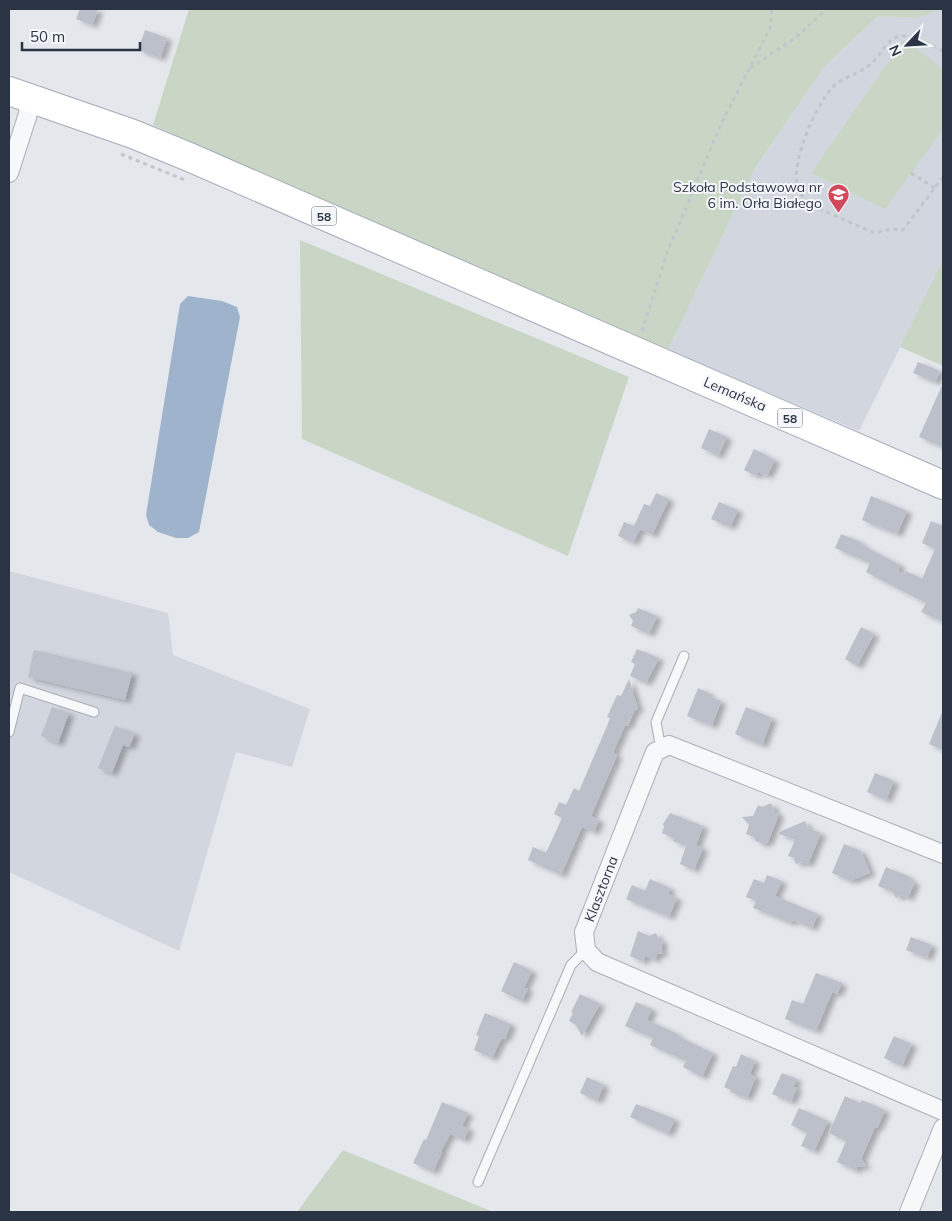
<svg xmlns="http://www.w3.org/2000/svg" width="952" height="1221" font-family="Mulish,sans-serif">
	<defs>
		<filter id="shadow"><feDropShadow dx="5.5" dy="3" stdDeviation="2.5" flood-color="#0004"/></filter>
	</defs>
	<rect width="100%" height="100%" fill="#e4e7ec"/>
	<!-- built -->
	<g fill="#d2d6de">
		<path d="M943,9V260L859,431L668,350L755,168L825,66L878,16L916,18Z"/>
		<path d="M9,571L168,613L173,655L310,709L292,767L236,752L179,951L9,872Z"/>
	</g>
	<!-- green -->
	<g fill="#c9d6c5">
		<path d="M189,9H943L916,18L878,16L825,66L755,168L668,350L629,332L602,327L153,125Z"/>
		<path d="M904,40L943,69V129L885,209L811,173Z"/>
		<path d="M300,240L629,377L568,556L302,439Z"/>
		<path d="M943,260V366L900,347Z"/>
		<path d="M343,1150L493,1212H297Z"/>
	</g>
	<!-- water -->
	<path fill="#9fb4cc" d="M188,296L222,301L237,307L240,317L199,532L188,538H176L158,532L149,525L146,515L180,304Z"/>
	<!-- building -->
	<g fill="#bbc0ca" filter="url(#shadow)">
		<path d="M80,9H98L92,25L76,19Z"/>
		<path d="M145,30L167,38L160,58L138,50Z"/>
		<path d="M918,362L940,371L935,382L913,373Z"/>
		<path d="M943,383V447L919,437Z"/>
		<path d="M709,429L727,437L718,456L701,448Z"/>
		<path d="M754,449L775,460L767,476L758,472L756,476L744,470Z"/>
		<path d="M656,493L669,499L652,535L640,529L633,543L618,536L624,522L634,526L644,504L650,506Z"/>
		<path d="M871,496L907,511L897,534L862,520Z"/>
		<path d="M719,502L738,510L730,527L711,519Z"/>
		<path d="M931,521L943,526V622L921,612L926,603L866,572L870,563L835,548L841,534L861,542L860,544L900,565L898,571L905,574L906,571L922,579L935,549L922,543Z"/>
		<path d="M638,608L657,616L649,634L631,626L633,621L629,615L636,612Z"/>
		<path d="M861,627L874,634L857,666L845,659Z"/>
		<path d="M637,649L659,658L646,683L630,676L635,664L631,662Z"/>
		<path d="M34,650L132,673L125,700L28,677Z"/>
		<path d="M629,679L638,709L634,711L628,726L625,725L613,753L617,755L591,816L599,820L594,832L582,827L561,875L528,860L533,847L546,853L562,818L554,814L559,802L566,805L574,788L579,791L607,726L610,718L607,717L617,695L621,696Z"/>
		<path d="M698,688L709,693L708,696L721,701L712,726L687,716Z"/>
		<path d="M52,707L69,713L58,743L41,736Z"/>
		<path d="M746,707L772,718L762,745L735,734Z"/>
		<path d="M943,710V750L929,744Z"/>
		<path d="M115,726L135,734L129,747L123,745L112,773L98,768Z"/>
		<path d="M875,773L894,781L886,800L867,792Z"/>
		<path d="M771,803L775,812L779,814L768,842L763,844L756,841L754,837L746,834L749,825L742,817L753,816L758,805L762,807Z"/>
		<path d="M670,813L703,826L696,845L703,848L694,870L680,864L686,846L673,841L674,838L662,833L664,827L663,824Z"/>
		<path d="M805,821L808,828L821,833L808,864L802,862L796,864L794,858L788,856L795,840L777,833Z"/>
		<path d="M844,844L861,851L870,873L850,881L832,873Z"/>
		<path d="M886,867L910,877L909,880L915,882L908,898L901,895L896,898L893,892L878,886Z"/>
		<path d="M767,875L782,881L775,896L818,914L812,928L793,920L791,923L753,908L756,901L746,897L754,879L764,883Z"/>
		<path d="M650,879L670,888L668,894L677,898L669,917L626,899L632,885L645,891Z"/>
		<path d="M638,931L649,936L656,933L659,940L663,941L661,947L663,953L657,954L655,960L645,956L643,962L630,956Z"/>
		<path d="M911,937L932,945L927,958L906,950Z"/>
		<path d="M514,962L532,971L524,988L528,989L522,1001L501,991Z"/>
		<path d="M816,973L842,983L837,994L832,992L816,1031L785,1019L792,1000L803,1004Z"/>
		<path d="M580,994L600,1004L582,1036L576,1025L569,1021L573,1013L571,1012Z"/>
		<path d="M636,1002L652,1009L647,1020L678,1034L677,1036L713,1053L702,1077L683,1067L686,1061L650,1045L653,1038L625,1026Z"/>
		<path d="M485,1013L511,1024L505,1039L502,1038L492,1058L474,1050L479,1036L476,1035Z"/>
		<path d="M894,1036L912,1044L902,1066L884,1058Z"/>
		<path d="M741,1054L755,1061L750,1074L756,1077L747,1098L730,1092L731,1090L724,1087L733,1066L736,1067Z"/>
		<path d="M782,1073L797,1079L793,1087L797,1088L791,1102L772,1094Z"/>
		<path d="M587,1077L604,1085L597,1101L580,1093Z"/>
		<path d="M845,1096L860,1103L862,1100L885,1110L877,1128L875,1127L861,1159L866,1166L857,1167L856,1171L837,1162L846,1141L829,1133Z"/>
		<path d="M442,1102L468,1113L462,1126L469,1129L464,1140L450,1134L442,1149V1152L433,1172L413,1163L424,1139L426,1140Z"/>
		<path d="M636,1104L675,1119L668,1134L630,1117Z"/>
		<path d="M799,1108L828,1121L814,1151L801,1146L807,1133L791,1125Z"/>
	</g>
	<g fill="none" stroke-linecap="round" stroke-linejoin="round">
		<defs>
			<g id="lane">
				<path d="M9,732L20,688L94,712"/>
				<path d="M661,749L656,722L684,656"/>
				<path d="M478,1182L571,965L586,950"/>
			</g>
			<g id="street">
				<path d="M9,173L27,117L31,98"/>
				<path d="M943,854L669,745L655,752L584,932L586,950L597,962L943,1111"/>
				<path d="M909,1212L943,1128"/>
			</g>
			<path id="primary" d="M9,91L133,134L189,157L943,485"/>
		</defs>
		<!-- lane casing -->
		<use href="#lane" stroke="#a9aeb7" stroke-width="11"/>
		<!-- street casing -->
		<use href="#street" stroke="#a9aeb7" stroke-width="20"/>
		<!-- primary casing -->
		<use href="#primary" stroke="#a3abb8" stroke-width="30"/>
		<!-- path -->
		<g stroke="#c2c5cb" stroke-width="3" stroke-dasharray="4 4" stroke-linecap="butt">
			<path d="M943,51C933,46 911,34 900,36C887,39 882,53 873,62C861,74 843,76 832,88C816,105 792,160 797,183C798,192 804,199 811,205L874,233L892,229L903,230L943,177"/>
			<path d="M750,68L795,38L827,9"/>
			<path d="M121,154L185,180"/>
			<path d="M911,173L935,188"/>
			<path d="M642,331L667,253L721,124L770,28L772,9"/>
		</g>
		<!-- lane -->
		<use href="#lane" stroke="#f7f8fa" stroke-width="9"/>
		<!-- street -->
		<use href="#street" stroke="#f7f8fa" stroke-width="18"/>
		<!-- primary -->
		<use href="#primary" stroke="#fff" stroke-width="28"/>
	</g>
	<!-- icons -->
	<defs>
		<symbol id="school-pin" viewBox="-11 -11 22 30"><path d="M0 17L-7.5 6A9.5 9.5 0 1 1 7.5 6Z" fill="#d1495b" stroke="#f4f6f9"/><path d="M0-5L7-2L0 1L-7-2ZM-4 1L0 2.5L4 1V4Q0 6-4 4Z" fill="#fff"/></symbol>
	</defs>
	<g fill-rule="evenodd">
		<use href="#school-pin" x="826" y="182" width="25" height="34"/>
	</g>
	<g text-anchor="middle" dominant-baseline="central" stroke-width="4" stroke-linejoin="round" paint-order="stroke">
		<!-- shield labels -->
		<g fill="#f4f6f9" stroke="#676e7b" stroke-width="1">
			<rect x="311.5" y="206.5" width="25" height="19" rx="4"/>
			<rect x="777.5" y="408.5" width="25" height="19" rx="4"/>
		</g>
		<g font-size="12" font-weight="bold" fill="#2b3445">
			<text x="324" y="216">58</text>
			<text x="790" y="418">58</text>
		</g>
		<!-- poi labels -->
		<g font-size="14" fill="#2b3445" stroke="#f4f6f9" text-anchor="end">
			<text x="822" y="187">Szkoła Podstawowa nr<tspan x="822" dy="16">6 im. Orła Białego</tspan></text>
		</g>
		<!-- street labels -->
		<g font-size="14" fill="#2b3445" stroke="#f4f6f9">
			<text transform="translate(735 394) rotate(23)">Lemańska</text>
			<text transform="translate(601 889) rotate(-69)">Klasztorna</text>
		</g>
	</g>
	<!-- border -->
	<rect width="952" height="1221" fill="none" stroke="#2b3445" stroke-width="20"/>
	<!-- north arrow -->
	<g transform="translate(907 45) rotate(245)" stroke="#f4f6f9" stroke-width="4" paint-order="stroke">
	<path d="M0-4L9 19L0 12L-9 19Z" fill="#2b3445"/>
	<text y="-8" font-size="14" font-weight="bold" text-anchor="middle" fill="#2b3445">N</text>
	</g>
	<!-- scale -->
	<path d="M22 42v8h118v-8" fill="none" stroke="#2b3445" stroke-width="2.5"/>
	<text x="30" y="42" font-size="15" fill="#2b3445" stroke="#f4f6f9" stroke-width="4" paint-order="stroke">50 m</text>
</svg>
